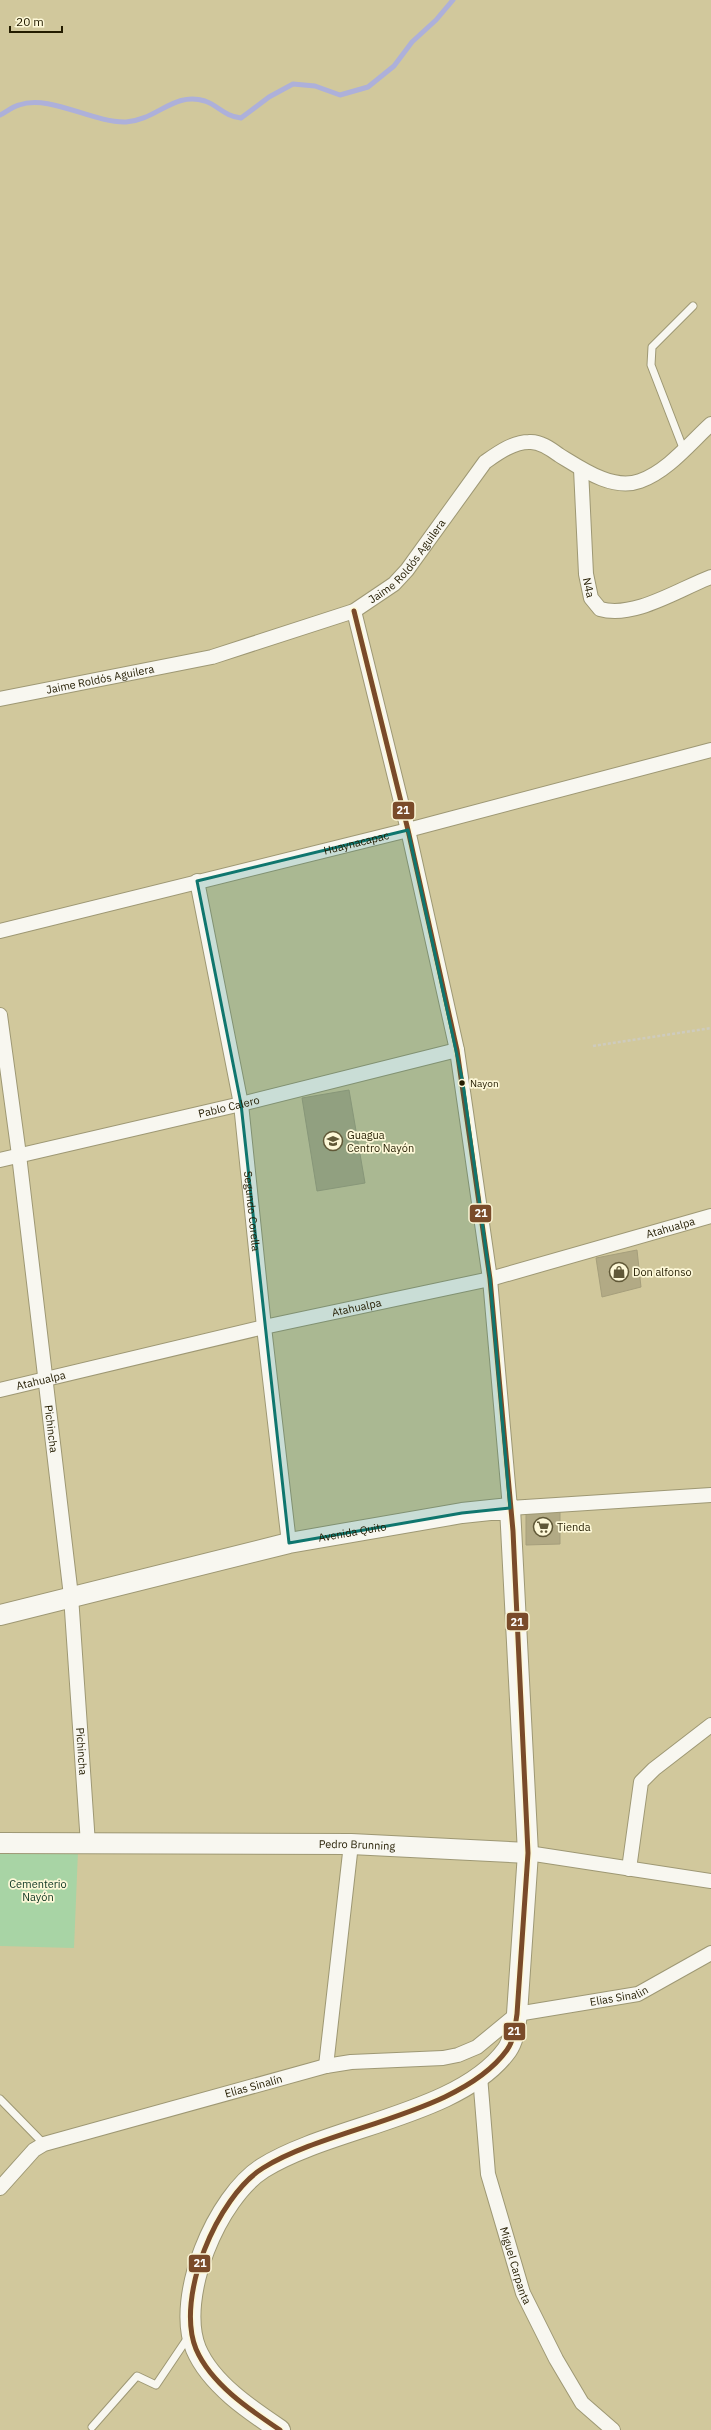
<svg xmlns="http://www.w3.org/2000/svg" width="711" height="2430" font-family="'IBM Plex Sans',sans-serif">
	<rect width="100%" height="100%" fill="#d1c89c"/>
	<!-- green -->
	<path fill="#a8d4a5" d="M0,1849L78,1851L74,1948L0,1946Z"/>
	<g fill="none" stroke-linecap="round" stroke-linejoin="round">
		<!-- stream -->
		<path stroke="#adb0da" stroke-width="5" d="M0,115C6,112 12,107 19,105C50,94 92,123 126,122C157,120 174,91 205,101C219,106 224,116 241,118L269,97L293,84L315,86L340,95L368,87L394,66L412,42L436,20L453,0"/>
	</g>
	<!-- building -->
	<g fill="#b2aa85" stroke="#a69f7c">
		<path d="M349,1090L365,1183L317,1191L302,1098Z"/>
		<path d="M637,1250L641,1287L602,1297L596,1258Z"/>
		<path d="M560,1509V1544L526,1545V1510Z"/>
	</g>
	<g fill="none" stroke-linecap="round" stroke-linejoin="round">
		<defs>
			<g id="lane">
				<path d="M683,448L651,365L652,347L693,306"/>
				<path d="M0,2099L44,2144"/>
				<path d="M92,2427L137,2376L156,2385L189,2336"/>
			</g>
			<g id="street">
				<path id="s1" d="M581,469L586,574L591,598L600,609C634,619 679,589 711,577"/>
				<path d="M354,611L408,830L457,1050L490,1279L510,1508L711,1495"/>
				<path id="s2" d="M0,699L212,657L354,611L394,584L407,570L485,462C498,453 513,442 529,442C540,441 551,449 559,455C582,469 613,491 640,481C668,471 690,443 711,424"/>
				<path id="s3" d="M197,881L241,1104L264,1327L289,1543"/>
				<path id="s4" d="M0,931L408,830L711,750"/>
				<path id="s5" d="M0,1015L19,1155L71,1596L88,1844"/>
				<path id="s6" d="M0,1160L241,1104L457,1050"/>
				<path id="s7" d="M0,1390L264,1327L490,1279L711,1216"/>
				<path d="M528,1853L711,1881"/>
				<path d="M629,1869L641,1782L654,1769L711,1725"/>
				<path d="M326,2066L351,1844"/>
				<path id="s8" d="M480,2076L488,2174L523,2293L556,2359L582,2403L613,2430"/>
				<path id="s9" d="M0,2188L34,2150L44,2144L326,2066L351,2062L443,2058L458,2055L477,2047L517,2014L638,1994L711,1953"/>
			</g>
			<g id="secondary">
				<path id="s10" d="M0,1615L289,1543L462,1513L510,1508L528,1853L517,2014C515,2027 514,2040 507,2050C460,2115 330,2126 263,2168C217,2197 175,2297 196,2349C211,2384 250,2410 280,2430"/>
				<path id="s11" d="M0,1843L351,1844L528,1853"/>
			</g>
		</defs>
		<!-- lane casing -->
		<use href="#lane" stroke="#9e9874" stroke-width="9"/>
		<!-- street casing -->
		<use href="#street" stroke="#9e9874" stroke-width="16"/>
		<!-- secondary casing -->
		<use href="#secondary" stroke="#9e9874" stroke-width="22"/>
		<!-- path -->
		<path stroke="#cecbbd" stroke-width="2.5" stroke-dasharray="3 2" stroke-linecap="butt" d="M593,1046L711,1028"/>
		<!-- lane -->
		<use href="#lane" stroke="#f8f7f0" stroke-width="7"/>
		<!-- street -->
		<use href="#street" stroke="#f8f7f0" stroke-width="14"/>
		<!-- secondary -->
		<use href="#secondary" stroke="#f8f7f0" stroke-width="20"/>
		<defs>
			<path id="bus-1" d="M280,2430C250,2410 211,2384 196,2349C175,2297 217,2197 263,2168C330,2126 460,2115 507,2050C514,2040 515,2027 517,2014L528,1853L513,1531L490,1279L457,1050L408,830L354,611"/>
		</defs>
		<!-- bus-1 casing -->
		<use href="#bus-1" stroke="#fdf8d8" stroke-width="8"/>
		<!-- bus-1 -->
		<use href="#bus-1" stroke="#7a4b2a" stroke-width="5"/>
	</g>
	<!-- marked area -->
	<path fill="#0f766e" fill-opacity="0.2" stroke="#0f766e" stroke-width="3" stroke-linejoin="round" d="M408,830L463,1083L490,1279L510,1508L462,1513L289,1543L241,1104L197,881Z"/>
	<!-- icons -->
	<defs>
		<symbol id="school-ring" viewBox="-11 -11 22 22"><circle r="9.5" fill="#fdf8d8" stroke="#605837" stroke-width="1.5"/><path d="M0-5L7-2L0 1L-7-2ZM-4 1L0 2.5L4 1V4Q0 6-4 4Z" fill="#605837"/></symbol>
		<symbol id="shop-ring" viewBox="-11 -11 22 22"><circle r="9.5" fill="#fdf8d8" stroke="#605837" stroke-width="1.5"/><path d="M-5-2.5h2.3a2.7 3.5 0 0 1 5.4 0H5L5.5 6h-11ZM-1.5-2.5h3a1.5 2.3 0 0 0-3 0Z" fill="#605837"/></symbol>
		<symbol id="supermarket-ring" viewBox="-11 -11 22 22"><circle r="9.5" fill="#fdf8d8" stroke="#605837" stroke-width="1.5"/><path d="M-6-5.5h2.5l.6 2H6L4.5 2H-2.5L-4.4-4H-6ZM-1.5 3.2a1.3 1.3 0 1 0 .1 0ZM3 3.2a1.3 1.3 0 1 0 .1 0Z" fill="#605837"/></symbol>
	</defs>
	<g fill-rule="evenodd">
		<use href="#school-ring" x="322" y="1130" width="22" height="22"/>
		<use href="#shop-ring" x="608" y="1261" width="22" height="22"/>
		<use href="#supermarket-ring" x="532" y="1516" width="22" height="22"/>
	</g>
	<!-- markers -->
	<circle fill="#231c00" stroke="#fdf8d8" stroke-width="1.5" cx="462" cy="1083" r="3.5"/>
	<g text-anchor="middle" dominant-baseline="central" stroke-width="3.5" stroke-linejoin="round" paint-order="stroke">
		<!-- bus labels -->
		<g font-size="10" fill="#231c00" stroke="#fdf8d8" text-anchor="start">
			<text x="470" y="1083">Nayon</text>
		</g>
		<!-- street labels -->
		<g font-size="11" fill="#231c00" stroke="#fdf8d8">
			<text stroke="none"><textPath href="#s2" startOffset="439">Jaime Roldós Aguilera</textPath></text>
			<text stroke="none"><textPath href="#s1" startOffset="119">N4a</textPath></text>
			<text stroke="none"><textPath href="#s2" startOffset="102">Jaime Roldós Aguilera</textPath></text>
			<text stroke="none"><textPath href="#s4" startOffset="367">Huaynacapac</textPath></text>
			<text stroke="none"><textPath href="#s6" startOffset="235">Pablo Calero</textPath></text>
			<text stroke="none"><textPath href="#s3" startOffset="335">Segundo Corella</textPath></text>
			<text stroke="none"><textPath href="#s7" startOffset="690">Atahualpa</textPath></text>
			<text stroke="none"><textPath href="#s7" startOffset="366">Atahualpa</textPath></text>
			<text stroke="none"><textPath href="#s7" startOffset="42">Atahualpa</textPath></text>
			<text stroke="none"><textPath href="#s5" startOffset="417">Pichincha</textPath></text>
			<text stroke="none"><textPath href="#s10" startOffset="362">Avenida Quito</textPath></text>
			<text stroke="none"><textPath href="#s5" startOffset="741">Pichincha</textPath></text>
			<text stroke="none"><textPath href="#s11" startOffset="357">Pedro Brunning</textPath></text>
			<text stroke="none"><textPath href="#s9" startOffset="664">Elias Sinalin</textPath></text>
			<text stroke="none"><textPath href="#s9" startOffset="280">Elías Sinalín</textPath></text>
			<text stroke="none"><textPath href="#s8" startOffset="194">Miguel Carpanta</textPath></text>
		</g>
		<!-- poi labels -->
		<g font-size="11" fill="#231c00" stroke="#fdf8d8" text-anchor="start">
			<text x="347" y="1135">Guagua<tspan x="347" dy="13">Centro Nayón</tspan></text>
			<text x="633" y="1272">Don alfonso</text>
			<text x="557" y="1527">Tienda</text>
		</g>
		<!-- park labels -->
		<g font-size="11" fill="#09321f" stroke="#fdf8d8">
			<text x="38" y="1884">Cementerio<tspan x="38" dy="13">Nayón</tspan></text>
		</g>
	</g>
	<g stroke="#fdf8d8" stroke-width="1.5">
		<rect x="392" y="801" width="23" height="19" rx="4" fill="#7a4b2a"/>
		<rect x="469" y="1204" width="23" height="19" rx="4" fill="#7a4b2a"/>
		<rect x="506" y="1612" width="23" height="19" rx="4" fill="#7a4b2a"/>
		<rect x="503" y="2022" width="23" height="19" rx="4" fill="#7a4b2a"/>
		<rect x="188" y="2254" width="23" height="19" rx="4" fill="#7a4b2a"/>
	</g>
	<g font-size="11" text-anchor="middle" font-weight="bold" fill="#fff">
		<text x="403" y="814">21</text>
		<text x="481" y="1217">21</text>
		<text x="517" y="1626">21</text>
		<text x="514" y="2035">21</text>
		<text x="200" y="2267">21</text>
	</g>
	<!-- scale -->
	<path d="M10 26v6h52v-6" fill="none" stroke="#231c00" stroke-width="2"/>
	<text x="16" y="26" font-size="12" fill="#231c00" stroke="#fdf8d8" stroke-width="3" paint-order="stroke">20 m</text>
</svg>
